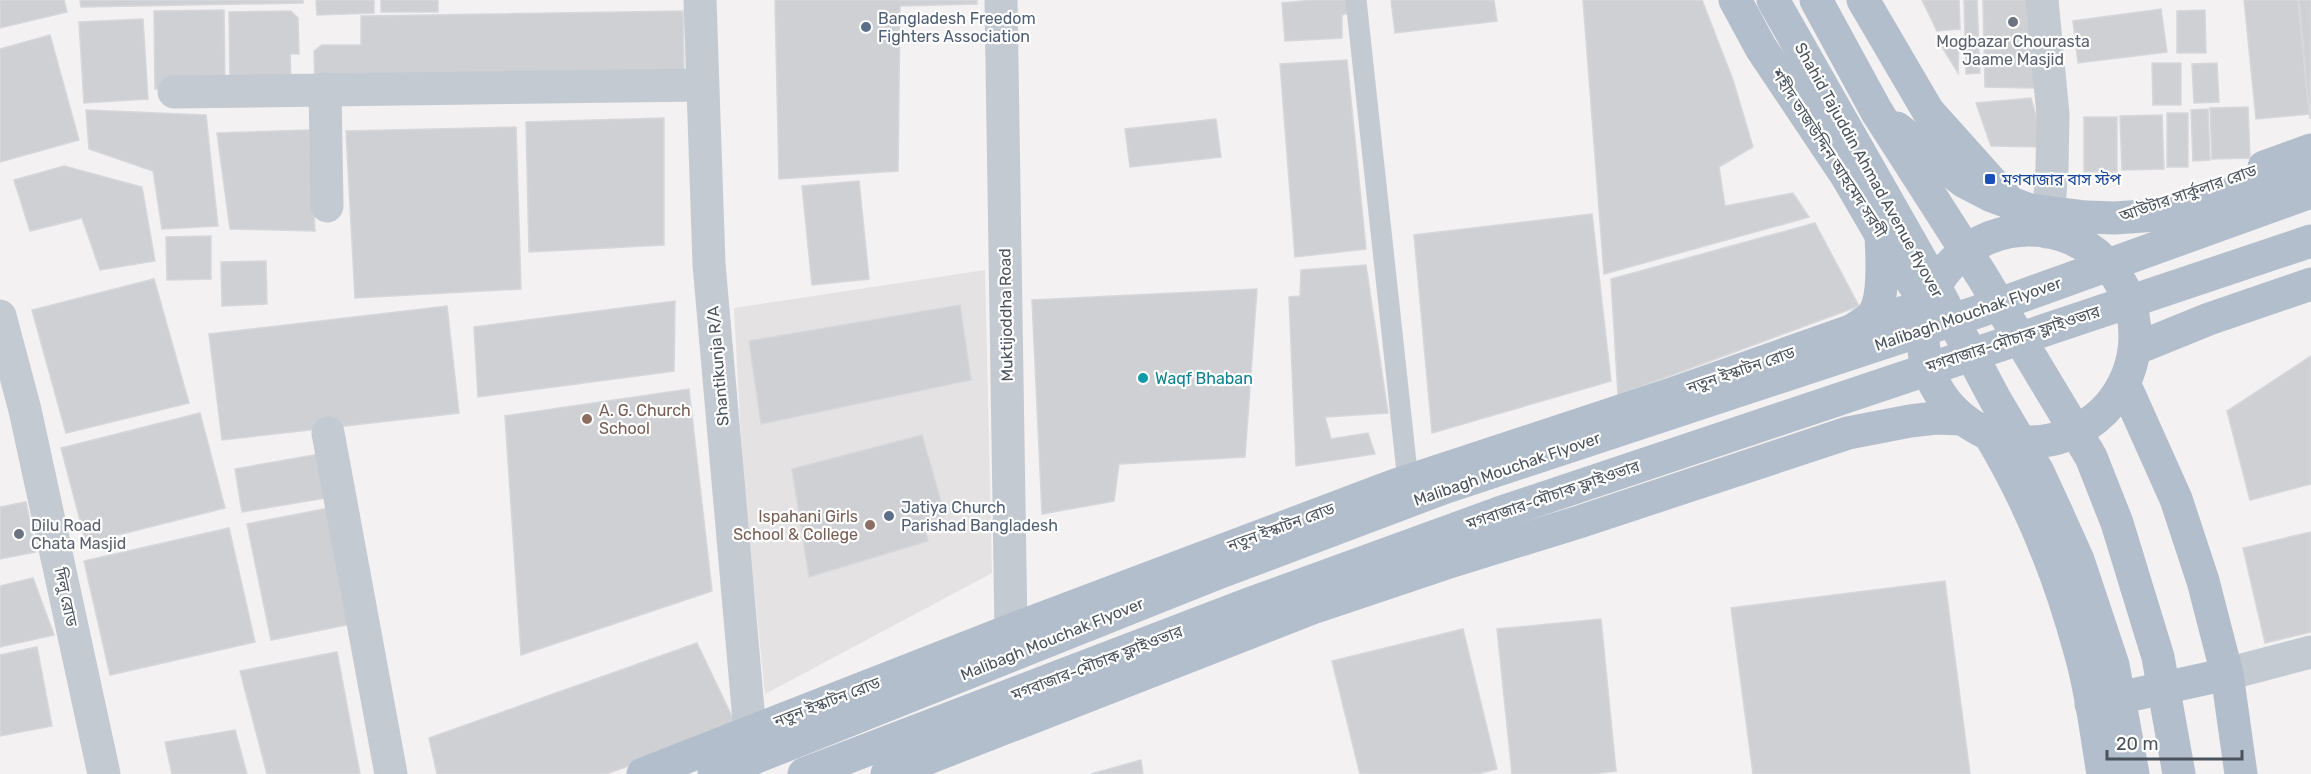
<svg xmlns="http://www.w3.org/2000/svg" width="2311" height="774" font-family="Rubik,'Noto Sans Bengali',sans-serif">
	<rect width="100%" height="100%" fill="#f3f1f1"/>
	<!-- education -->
	<path fill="#e4e2e2" d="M985,270L992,573L765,694L743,476L734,308Z"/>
	<!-- building -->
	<g fill="#ced0d4" stroke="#d5d7db" stroke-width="1.5">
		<path d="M0,0H64L67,12L0,28Z"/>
		<path d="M80,0H303V3L81,7Z"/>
		<path d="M316,0H374V13L317,15Z"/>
		<rect x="381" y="0" width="57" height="12"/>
		<path d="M775,0H977V4L900,6L898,171L779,179Z"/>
		<path d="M1313,0H1352L1353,11L1342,15V38L1285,41L1282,3Z"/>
		<path d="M1391,0H1494L1497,21L1395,33Z"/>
		<path d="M1583,0H1702L1733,80L1753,147L1719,167L1725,206L1793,193L1809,217L1604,274Z"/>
		<path d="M1922,0H1959L1960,29L1937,31Z"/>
		<path d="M1964,0H1977L1980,73L1966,74Z"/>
		<path d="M1983,0H2033L2035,88L1985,87Z"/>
		<path d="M2244,0H2298L2309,114L2256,119Z"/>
		<path d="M2299,0H2311L2310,119Z"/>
		<path d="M2161,9L2167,52L2078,63L2073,21Z"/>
		<path d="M224,10L225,88L155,89L154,11Z"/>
		<path d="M2205,10L2206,53H2177V11Z"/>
		<path d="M291,11L298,18L299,54H290L291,84L230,85L229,12Z"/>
		<path d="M683,11L684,79L315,86L314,51L322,45H361V16Z"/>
		<path d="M143,19L148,99L84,103L79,22Z"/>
		<path d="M50,35L79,140L0,162V49Z"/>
		<path d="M1959,39L1958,73L1940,44Z"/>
		<path d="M1347,60L1366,249L1295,257L1280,64Z"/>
		<path d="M2152,63H2181V105H2153Z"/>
		<path d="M2217,63L2219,102L2194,103L2192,64Z"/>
		<path d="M2031,98L2045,147L1991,146L1976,103Z"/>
		<path d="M2248,107L2250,158L2212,159L2210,108Z"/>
		<path d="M2208,109L2210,160L2193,161L2191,110Z"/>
		<path d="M86,110L206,115L218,226L162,229L153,171L89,149Z"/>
		<rect x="2167" y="113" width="21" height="54"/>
		<path d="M2162,115L2164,169L2122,170L2120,116Z"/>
		<rect x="2084" y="117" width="33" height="55"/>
		<path d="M664,118V245L529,252L526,122Z"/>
		<path d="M1216,119L1221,157L1130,167L1125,129Z"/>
		<path d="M516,127L521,289L355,298L346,131Z"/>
		<path d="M309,130L315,231L230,229L217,133Z"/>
		<path d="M64,166L142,187L155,261L100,270L82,218L30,231L14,180Z"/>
		<path d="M859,181L869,279L812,285L802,186Z"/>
		<path d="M1592,214L1611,381L1432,433L1414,235Z"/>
		<path d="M1815,223L1859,306L1618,395L1611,279Z"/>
		<path d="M211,236V279L167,280L166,237Z"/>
		<path d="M266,261L267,304L222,306L221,262Z"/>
		<path d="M1366,265L1388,413L1325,417L1331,439L1368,433L1375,454L1296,466L1289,297L1300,296L1301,270Z"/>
		<path d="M154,279L189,403L66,433L32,310Z"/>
		<path d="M1257,289L1245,457L1119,464L1114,501L1042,514L1032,300Z"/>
		<path d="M675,301L674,371L478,397L474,327Z"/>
		<path d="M960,305L971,380L761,424L749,341Z"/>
		<path d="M447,306L459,413L222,440L209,334Z"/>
		<path d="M2311,356V484L2250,500L2227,411Z"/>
		<path d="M689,389L712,591L521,655L505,416Z"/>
		<path d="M200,413L225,508L86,543L61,448Z"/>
		<path d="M922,435L945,516L923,522L928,541L809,577L792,469Z"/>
		<path d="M319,454L326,498L242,512L235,469Z"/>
		<path d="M26,502L36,552L0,559V507Z"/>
		<path d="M334,507L357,623L271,640L247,524Z"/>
		<path d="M229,528L255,642L110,675L84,561Z"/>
		<path d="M2311,532V632L2265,643L2243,548Z"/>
		<path d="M33,578L54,635L0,647V586Z"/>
		<path d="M1945,581L1970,774H1753L1731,608Z"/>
		<path d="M1601,619L1616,771L1592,774H1512L1497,629Z"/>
		<path d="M1463,629L1497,769L1477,774H1360L1332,661Z"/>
		<path d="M697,643L737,727L606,774H437L429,738Z"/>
		<path d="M37,647L52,726L0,736V655Z"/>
		<path d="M337,652L360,774H267L240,671Z"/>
		<path d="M235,730L247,774H172L165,742Z"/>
		<path d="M1141,760L1143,774H1091Z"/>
	</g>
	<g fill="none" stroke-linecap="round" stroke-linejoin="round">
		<!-- service -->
		<path stroke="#c3cad1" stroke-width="21" d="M1356,0L1408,481"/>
		<!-- minor -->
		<g stroke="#c3cad1" stroke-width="33">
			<path d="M700,0L709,264L750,732"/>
			<path d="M1001,0L1011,630"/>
			<path d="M325,89L327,206"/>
			<path d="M174,92L701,85"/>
			<path d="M0,316L25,410L104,774"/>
			<path d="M328,433L391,774"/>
			<path d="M2227,674L2311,652"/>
		</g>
		<!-- tertiary -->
		<path stroke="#c3cad1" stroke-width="33" d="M2042,0L2053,114L2052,168L2047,232"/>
		<!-- primary -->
		<g stroke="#b3becc" stroke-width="33">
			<path d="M1816,0L1877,112"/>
			<path d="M1863,0L1928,111L2013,206"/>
			<path d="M2264,167L2311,150"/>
			<circle cx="2029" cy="336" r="106"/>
			<path d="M1853,330C1858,326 1868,321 1872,316C1885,301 1882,255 1881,235"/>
			<path d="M2135,349L2209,319L2311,284"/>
			<path d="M2124,383L2176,499L2203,581L2227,674L2241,774"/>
			<path d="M1989,434C2030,502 2058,571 2079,648C2091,689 2096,732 2103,774"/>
			<path d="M2091,704L2227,674"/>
			<path d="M643,774L1011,630L1393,486L1672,394L1927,304L1881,235L1846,175L1761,48L1735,0"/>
			<path d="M887,774L1315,607L1446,563L1579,522L1848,433L1910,421L1936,418L1961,419"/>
		</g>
		<!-- primary-bridge -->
		<g stroke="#b3becc" stroke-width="33">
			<path d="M1773,0L1923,264L1996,401L2038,472L2056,511L2078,560L2113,665L2133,774"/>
			<path d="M1877,112L1982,276L2091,457L2117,523L2158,657L2179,774"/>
			<path d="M1897,128L1963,181L1992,196L2030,210L2086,217L2115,218L2171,214L2311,167"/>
			<path d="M714,774L1218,573L1446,487L1983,310L2311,192"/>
			<path d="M804,774L1249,604L1499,513L2311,241"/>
		</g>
	</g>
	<!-- markers -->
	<g fill="#6b7280" stroke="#fff" stroke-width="2">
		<circle cx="2013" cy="22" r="6"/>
		<circle cx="19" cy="534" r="6"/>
	</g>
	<g fill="#5c6f8a" stroke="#fff" stroke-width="2">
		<circle cx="866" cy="27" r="6"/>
		<circle cx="889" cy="516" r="6"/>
	</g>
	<rect fill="#1a4fb4" stroke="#fff" stroke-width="2" x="1984" y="173" width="12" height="12" rx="3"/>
	<circle fill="#0f9aa8" stroke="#fff" stroke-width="2" cx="1143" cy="378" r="6"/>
	<g fill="#8d6e63" stroke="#fff" stroke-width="2">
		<circle cx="587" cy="419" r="6"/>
		<circle cx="870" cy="525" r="6"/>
	</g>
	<g text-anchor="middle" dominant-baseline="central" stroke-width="4.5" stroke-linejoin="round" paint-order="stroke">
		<!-- service labels -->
		<g font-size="16" fill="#4e5e75" stroke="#fff" text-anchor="start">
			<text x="878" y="18">Bangladesh Freedom<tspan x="878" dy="18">Fighters Association</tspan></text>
			<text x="901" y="507">Jatiya Church<tspan x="901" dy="18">Parishad Bangladesh</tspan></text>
		</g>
		<!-- worship labels -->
		<g font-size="16" fill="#5b616d" stroke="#fff">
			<text x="2013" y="41">Mogbazar Chourasta<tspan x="2013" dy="18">Jaame Masjid</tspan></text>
			<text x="31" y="525" text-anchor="start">Dilu Road<tspan x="31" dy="18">Chata Masjid</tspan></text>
		</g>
		<!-- street labels -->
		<g font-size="16" fill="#4a535c" stroke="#fff">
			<text transform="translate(1829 153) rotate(57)">শহীদ তাজউদ্দিন আহমেদ সরণী</text>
			<text transform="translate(1869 170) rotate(61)">Shahid Tajuddin Ahmad Avenue flyover</text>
			<text transform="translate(2188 193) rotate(-19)">আউটার সার্কুলার রোড</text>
			<text transform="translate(1968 314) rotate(-19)">Malibagh Mouchak Flyover</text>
			<text transform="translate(1006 315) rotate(-91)">Muktijoddha Road</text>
			<text transform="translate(2013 339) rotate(-18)">মগবাজার-মৌচাক ফ্লাইওভার</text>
			<text transform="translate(718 366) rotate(-95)">Shantikunja R/A</text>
			<text transform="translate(1741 370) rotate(-19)">নতুন ইস্কাটন রোড</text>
			<text transform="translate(1507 469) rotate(-19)">Malibagh Mouchak Flyover</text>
			<text transform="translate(1553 495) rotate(-19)">মগবাজার-মৌচাক ফ্লাইওভার</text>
			<text transform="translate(1281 527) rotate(-20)">নতুন ইস্কাটন রোড</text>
			<text transform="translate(66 597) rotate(78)">দিলু রোড</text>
			<text transform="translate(1052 639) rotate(-22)">Malibagh Mouchak Flyover</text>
			<text transform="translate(1097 663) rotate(-21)">মগবাজার-মৌচাক ফ্লাইওভার</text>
			<text transform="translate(827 702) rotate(-21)">নতুন ইস্কাটন রোড</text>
		</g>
		<!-- transit labels -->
		<g font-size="16" fill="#164399" stroke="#fff" text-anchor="start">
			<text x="2002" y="179">মগবাজার বাস স্টপ</text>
		</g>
		<!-- culture labels -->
		<g font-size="16" fill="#0d838f" stroke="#fff" text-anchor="start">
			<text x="1155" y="378">Waqf Bhaban</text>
		</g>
		<!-- education labels -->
		<g font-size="16" fill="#785e54" stroke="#fff" text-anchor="start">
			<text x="599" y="410">A. G. Church<tspan x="599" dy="18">School</tspan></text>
			<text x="858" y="516" text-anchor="end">Ispahani Girls<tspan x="858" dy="18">School &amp; College</tspan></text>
		</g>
	</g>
	<!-- scale -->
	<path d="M2107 750v9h135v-9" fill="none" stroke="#4a535c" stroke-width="3"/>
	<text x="2116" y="750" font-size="18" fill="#4a535c" stroke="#ffffff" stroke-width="4.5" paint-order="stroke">20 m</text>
</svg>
